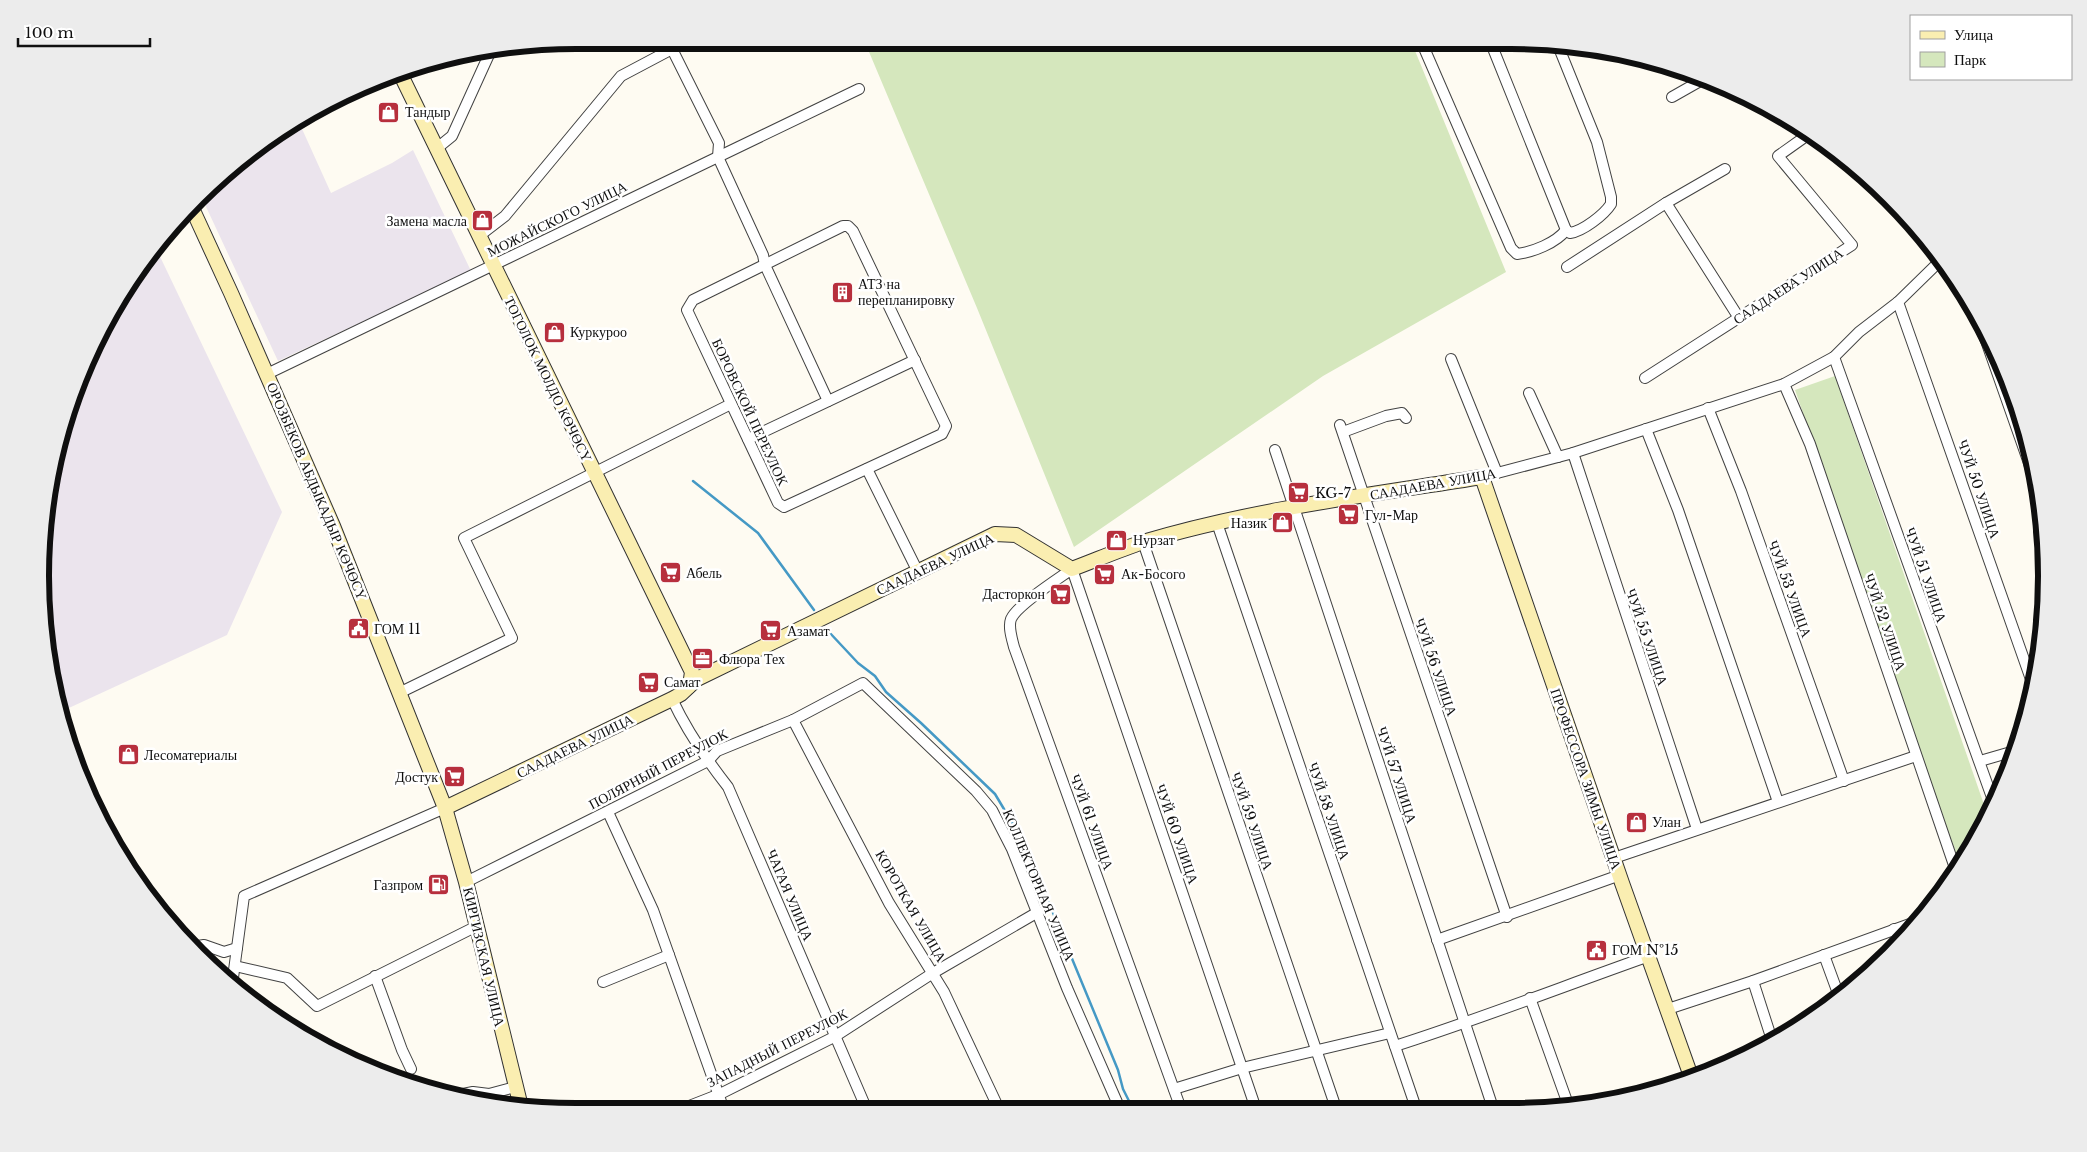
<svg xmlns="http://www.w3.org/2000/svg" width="2087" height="1152" font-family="'Libre Baskerville',serif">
	<rect width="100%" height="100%" fill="#fefbf2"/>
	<!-- industrial -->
	<g fill="#ebe4ed">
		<path d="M298,120L331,193L392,163L413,150L471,271L278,361L201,196L249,151Z"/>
		<path d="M155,246L282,512L227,635L58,713L41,611V541L58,438L81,371L130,278Z"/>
	</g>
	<!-- green -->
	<g fill="#d5e7bd">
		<path d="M864,40L1411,41L1506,272L1323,376L1074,547L977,308Z"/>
		<path d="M1835,376L1988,816L1975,844L1960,865L1795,390Z"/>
	</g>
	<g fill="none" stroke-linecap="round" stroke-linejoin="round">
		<!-- stream -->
		<g stroke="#4599c5" stroke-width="2.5">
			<path d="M693,481L758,533L814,610"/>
			<path d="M829,632L858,663L875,676L886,692L921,723L995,794L1032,856L1038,883L1049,903L1118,1070L1123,1089L1133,1109"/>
		</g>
		<defs>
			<g id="street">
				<path d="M1421,41L1511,248L1517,254C1533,252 1556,243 1566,230"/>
				<path d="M1490,41L1566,230"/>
				<path d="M1557,43L1597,142L1611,197V204C1604,215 1583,231 1570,233L1566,230"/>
				<path d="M672,49L719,143L718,157L763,255L765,265L828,401"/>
				<path d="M1672,97L1702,80"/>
				<path d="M436,149L452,136L492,48"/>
				<path d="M1666,203L1739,318"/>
				<path d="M843,226H848L853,231L946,426L942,434L784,507L778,503L687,310L693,300Z"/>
				<path d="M479,236L505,216L621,76L672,49L679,40"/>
				<path d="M1567,267L1666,203L1725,169"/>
				<path d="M1898,302L2033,685"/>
				<path d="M1978,318L2037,486"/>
				<path d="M1834,357L1994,803"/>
				<path d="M1451,359L1497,473"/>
				<path d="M267,374L859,89"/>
				<path d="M1645,378L1852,245L1778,156L1809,134"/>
				<path d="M1784,384L1810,444L1956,871"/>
				<path d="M1529,393L1558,457"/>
				<path d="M1708,408L1741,491L1844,781"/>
				<path d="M1340,425L1507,917"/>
				<path d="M1646,429L1678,510L1778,802"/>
				<path d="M1343,432L1386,416L1402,413L1406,418"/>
				<path d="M748,439L915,360"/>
				<path d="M1275,450L1493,1108"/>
				<path d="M1573,453L1697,829"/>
				<path d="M867,469L918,572"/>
				<path d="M1482,477L1573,453L1784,384L1834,357L1859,332L1898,302L1942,259"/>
				<path d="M1217,523L1416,1108"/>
				<path d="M1143,542L1336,1108"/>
				<path d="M399,693L512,638L464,538L731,404"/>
				<path d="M672,699C687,731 706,759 728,787L867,1110"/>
				<path d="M793,720L889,903L944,992L999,1109"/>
				<path d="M1980,761L2018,750"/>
				<path d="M608,812L653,910L724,1110"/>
				<path d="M1614,858L1916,756"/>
				<path d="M466,882L708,761L717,751L793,720L863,683L976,791L992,810L1012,849L1067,988L1120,1109"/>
				<path d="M1894,929L1899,942"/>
				<path d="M1437,940L1620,875"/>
				<path d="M192,947L204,945L224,952L237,948"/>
				<path d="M1824,955L1839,996"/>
				<path d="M235,966L287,978L317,1006L477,926"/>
				<path d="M375,976L402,1050L411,1069"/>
				<path d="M1753,981L1772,1040"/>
				<path d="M603,982L669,955"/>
				<path d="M232,985L244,896L445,808"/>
				<path d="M1530,998L1569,1107"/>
				<path d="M1668,1009L1753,981L1921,920"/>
				<path d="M1395,1046C1480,1019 1564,986 1649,956"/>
				<path d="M1174,1089L1242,1068L1390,1033"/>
				<path d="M453,1096L473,1092L489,1094L515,1087"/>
				<path d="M1181,1109L1014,647C1012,639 1008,627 1011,619C1017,605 1058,579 1072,569L1256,1109"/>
				<path d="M679,1110L720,1094L834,1037L933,973L1038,912"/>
			</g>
			<g id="secondary">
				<path d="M399,71L692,672L691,679L688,687"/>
				<path d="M191,206L231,293L333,526L445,808L466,882L521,1107"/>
				<path d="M445,808L672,699L681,694L697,679L995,534L1016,535L1072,569C1096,560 1119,550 1143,542C1253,509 1369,495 1482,477L1622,883L1692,1079"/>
			</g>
		</defs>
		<!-- street casing -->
		<use href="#street" stroke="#424242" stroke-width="12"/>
		<!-- secondary casing -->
		<use href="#secondary" stroke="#313131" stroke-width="16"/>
		<!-- street -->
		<use href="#street" stroke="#fff" stroke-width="10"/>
		<!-- secondary -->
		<use href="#secondary" stroke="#faeeb1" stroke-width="14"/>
	</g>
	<!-- icons -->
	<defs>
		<symbol id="shop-square" viewBox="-11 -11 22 22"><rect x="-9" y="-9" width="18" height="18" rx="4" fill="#b72f3d" stroke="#fff"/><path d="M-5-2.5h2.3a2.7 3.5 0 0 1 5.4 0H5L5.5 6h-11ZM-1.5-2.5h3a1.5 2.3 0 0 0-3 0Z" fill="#fff"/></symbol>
		<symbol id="building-square" viewBox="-11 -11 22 22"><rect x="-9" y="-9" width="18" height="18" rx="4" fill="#b72f3d" stroke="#fff"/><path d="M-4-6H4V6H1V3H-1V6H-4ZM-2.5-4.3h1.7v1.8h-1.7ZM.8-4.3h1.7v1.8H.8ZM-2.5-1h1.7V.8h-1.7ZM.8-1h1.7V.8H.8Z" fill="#fff"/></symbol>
		<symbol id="supermarket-square" viewBox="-11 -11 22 22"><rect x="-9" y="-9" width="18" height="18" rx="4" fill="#b72f3d" stroke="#fff"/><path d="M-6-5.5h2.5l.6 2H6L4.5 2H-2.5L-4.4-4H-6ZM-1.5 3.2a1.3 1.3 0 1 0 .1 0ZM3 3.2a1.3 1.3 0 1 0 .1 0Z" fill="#fff"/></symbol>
		<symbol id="civic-square" viewBox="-11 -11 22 22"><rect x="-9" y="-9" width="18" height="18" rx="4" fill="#b72f3d" stroke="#fff"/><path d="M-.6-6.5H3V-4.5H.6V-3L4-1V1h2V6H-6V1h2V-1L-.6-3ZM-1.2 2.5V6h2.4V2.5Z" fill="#fff"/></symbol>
		<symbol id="office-square" viewBox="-11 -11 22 22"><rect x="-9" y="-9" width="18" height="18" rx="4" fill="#b72f3d" stroke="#fff"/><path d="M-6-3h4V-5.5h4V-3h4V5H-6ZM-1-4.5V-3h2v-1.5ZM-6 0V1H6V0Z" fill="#fff"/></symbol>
		<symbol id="fuel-square" viewBox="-11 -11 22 22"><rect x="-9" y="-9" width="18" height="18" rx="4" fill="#b72f3d" stroke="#fff"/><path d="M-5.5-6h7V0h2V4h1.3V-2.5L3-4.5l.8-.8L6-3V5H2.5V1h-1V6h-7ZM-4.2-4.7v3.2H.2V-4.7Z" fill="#fff"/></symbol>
	</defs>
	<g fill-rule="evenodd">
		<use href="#shop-square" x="376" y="100" width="25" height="25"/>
		<use href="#shop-square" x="470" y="208" width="25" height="25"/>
		<use href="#building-square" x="830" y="280" width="25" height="25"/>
		<use href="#shop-square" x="542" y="320" width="25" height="25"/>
		<use href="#supermarket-square" x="1286" y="480" width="25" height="25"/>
		<use href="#supermarket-square" x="1336" y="502" width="25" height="25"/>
		<use href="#shop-square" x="1270" y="510" width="25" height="25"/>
		<use href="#shop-square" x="1104" y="528" width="25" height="25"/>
		<use href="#supermarket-square" x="658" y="560" width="25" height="25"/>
		<use href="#supermarket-square" x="1092" y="562" width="25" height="25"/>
		<use href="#supermarket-square" x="1048" y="582" width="25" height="25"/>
		<use href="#civic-square" x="346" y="616" width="25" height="25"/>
		<use href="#supermarket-square" x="758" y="618" width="25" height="25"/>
		<use href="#office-square" x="690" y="646" width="25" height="25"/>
		<use href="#supermarket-square" x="636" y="670" width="25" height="25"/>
		<use href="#shop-square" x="116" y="742" width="25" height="25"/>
		<use href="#supermarket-square" x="442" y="764" width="25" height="25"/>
		<use href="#shop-square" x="1624" y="810" width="25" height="25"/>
		<use href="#fuel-square" x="426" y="872" width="25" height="25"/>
		<use href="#civic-square" x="1584" y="938" width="25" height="25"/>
	</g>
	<g text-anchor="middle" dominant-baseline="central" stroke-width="5" stroke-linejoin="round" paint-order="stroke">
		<!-- poi labels -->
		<g font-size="14" fill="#0f0f0f" stroke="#fff" text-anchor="start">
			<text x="405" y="112">Тандыр</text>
			<text x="467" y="221" text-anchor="end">Замена масла</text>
			<text x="858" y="284">АТЗ на<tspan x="858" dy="16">перепланировку</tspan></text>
			<text x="570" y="332">Куркуроо</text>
			<text x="1315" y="493">KG-7</text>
			<text x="1365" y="515">Гул-Мар</text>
			<text x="1267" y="523" text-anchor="end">Назик</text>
			<text x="1133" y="540">Нурзат</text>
			<text x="686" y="573">Абель</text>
			<text x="1121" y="574">Ак-Босого</text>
			<text x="1045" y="594" text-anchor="end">Дасторкон</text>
			<text x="374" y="629">ГОМ 11</text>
			<text x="787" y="631">Азамат</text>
			<text x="719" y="659">Флюра Тех</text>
			<text x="664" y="682">Самат</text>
			<text x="144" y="755">Лесоматериалы</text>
			<text x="438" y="777" text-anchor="end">Достук</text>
			<text x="1652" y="822">Улан</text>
			<text x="423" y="885" text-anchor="end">Газпром</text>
			<text x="1612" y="950">ГОМ №15</text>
		</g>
		<!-- street labels -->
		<g font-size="14" fill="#0f0f0f" stroke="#fff">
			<text transform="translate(557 219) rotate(-26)">МОЖАЙСКОГО УЛИЦА</text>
			<text transform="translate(1788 286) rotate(-33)">СААДАЕВА УЛИЦА</text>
			<text transform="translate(548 379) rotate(64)">ТОГОЛОК МОЛДО КӨЧӨСҮ</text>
			<text transform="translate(750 412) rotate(65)">БОРОВСКОЙ ПЕРЕУЛОК</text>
			<text transform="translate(1433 484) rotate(-10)">СААДАЕВА УЛИЦА</text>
			<text transform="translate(1979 489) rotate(71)">ЧУЙ 50 УЛИЦА</text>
			<text transform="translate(317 491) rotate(67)">ОРОЗБЕКОВ АБДЫКАДЫР КӨЧӨСҮ</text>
			<text transform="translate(935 564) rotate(-25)">СААДАЕВА УЛИЦА</text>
			<text transform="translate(1926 575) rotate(71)">ЧУЙ 51 УЛИЦА</text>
			<text transform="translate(1790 589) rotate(70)">ЧУЙ 53 УЛИЦА</text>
			<text transform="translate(1885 622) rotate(71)">ЧУЙ 52 УЛИЦА</text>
			<text transform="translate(1647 637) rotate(71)">ЧУЙ 55 УЛИЦА</text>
			<text transform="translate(1436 667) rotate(71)">ЧУЙ 56 УЛИЦА</text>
			<text transform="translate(575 746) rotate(-26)">СААДАЕВА УЛИЦА</text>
			<text transform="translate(658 769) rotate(-28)">ПОЛЯРНЫЙ ПЕРЕУЛОК</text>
			<text transform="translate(1397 775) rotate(72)">ЧУЙ 57 УЛИЦА</text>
			<text transform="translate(1586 779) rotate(71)">ПРОФЕССОРА ЗИМЫ УЛИЦА</text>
			<text transform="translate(1329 811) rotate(71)">ЧУЙ 58 УЛИЦА</text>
			<text transform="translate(1252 821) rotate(71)">ЧУЙ 59 УЛИЦА</text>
			<text transform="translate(1092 822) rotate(70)">ЧУЙ 61 УЛИЦА</text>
			<text transform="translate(1177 834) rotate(71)">ЧУЙ 60 УЛИЦА</text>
			<text transform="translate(1039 885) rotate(67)">КОЛЛЕКТОРНАЯ УЛИЦА</text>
			<text transform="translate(790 895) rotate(67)">ЧАГАЯ УЛИЦА</text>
			<text transform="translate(911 906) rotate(60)">КОРОТКАЯ УЛИЦА</text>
			<text transform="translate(484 957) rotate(77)">КИРГИЗСКАЯ УЛИЦА</text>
			<text transform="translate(777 1048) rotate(-27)">ЗАПАДНЫЙ ПЕРЕУЛОК</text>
		</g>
	</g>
	<!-- crop -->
	<path d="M0 0H2087V1152H0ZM576 49H1511A527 527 0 0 1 2038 576V576A527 527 0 0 1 1511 1103H576A527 527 0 0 1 49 576V576A527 527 0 0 1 576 49Z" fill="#ececec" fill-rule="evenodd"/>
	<path fill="none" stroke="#0f0f0f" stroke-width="6" d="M576 49H1511A527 527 0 0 1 2038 576V576A527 527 0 0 1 1511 1103H576A527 527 0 0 1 49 576V576A527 527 0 0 1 576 49Z"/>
	<!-- legend -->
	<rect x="1910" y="15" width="162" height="65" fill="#ffffff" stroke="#9f9f9f"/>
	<rect x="1920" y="31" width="25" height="8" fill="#faeeb1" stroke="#9f9f9f"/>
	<text x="1954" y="40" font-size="15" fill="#0f0f0f">Улица</text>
	<rect x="1920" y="52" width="25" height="15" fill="#d5e7bd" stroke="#9f9f9f"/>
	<text x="1954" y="65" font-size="15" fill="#0f0f0f">Парк</text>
	<!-- scale -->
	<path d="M18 38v8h132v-8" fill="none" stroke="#0f0f0f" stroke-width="2.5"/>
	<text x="25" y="38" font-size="15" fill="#0f0f0f" stroke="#ffffff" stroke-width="4" paint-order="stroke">100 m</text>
</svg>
